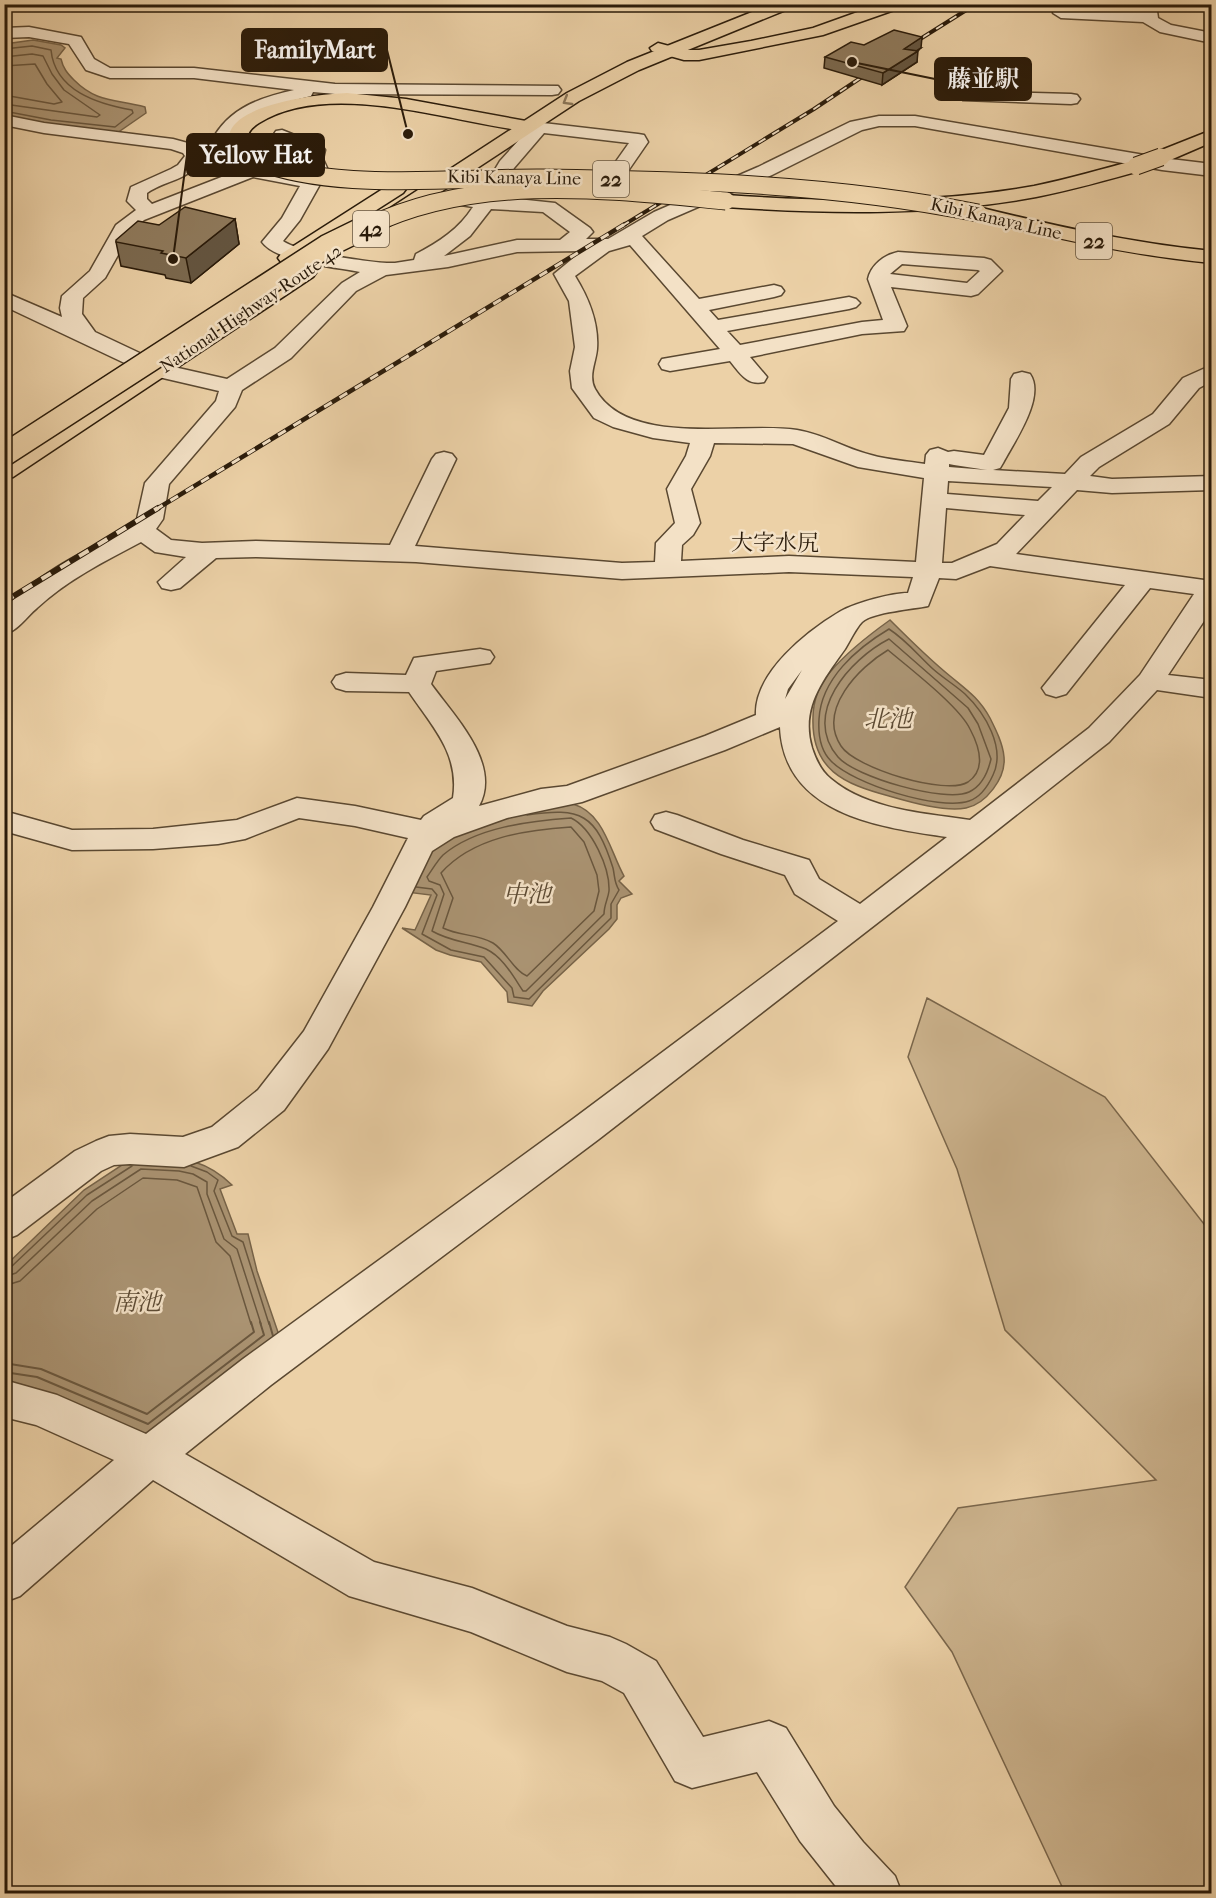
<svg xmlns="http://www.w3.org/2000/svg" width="1216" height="1898" font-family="'IM FELL French Canon','Noto Serif JP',serif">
	<rect width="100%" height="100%" fill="#ecd1a7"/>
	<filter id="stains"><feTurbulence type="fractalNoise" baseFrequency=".00333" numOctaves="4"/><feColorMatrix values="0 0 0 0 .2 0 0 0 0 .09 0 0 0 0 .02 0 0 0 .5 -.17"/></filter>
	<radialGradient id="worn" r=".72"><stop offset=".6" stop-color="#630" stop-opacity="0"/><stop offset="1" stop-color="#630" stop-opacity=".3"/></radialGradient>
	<!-- green -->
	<path fill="#cbb28c" stroke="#7a664b" stroke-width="1.5" d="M927,998L1105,1097L1211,1233V1893H1065L952,1652L905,1587L958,1508L1156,1480L1005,1330L957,1169L908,1057Z"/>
	<!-- water -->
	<g fill="#aa9372" stroke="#776348" stroke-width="1.5">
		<path d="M33,40L61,45L65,48L57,58L61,59C63,68 67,73 74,80C97,103 115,99 145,107L146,113L117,133L50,126L5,117V44Z"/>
		<path d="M890,620C909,639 929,659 950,676C967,690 979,698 990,718C996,730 1003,744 1004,757C1006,778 986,804 966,808C944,812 910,802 889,796C844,784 811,770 813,717C813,701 820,682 831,671C848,651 869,635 890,620Z"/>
		<path d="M573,804C604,813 610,851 624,876L619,881L632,894L621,898L617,905V919L609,929L543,991L532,1006L508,1002L507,992L481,962L450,955L436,950L402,928L415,930L431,895L406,892L428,853L467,827L555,805Z"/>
		<path d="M137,1155C177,1159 201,1155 232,1185L220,1189L237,1234H248L257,1271L281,1341L150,1440L5,1385V1266L84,1190Z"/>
	</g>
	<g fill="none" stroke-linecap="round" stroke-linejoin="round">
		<!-- shore-far1 -->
		<g stroke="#6a573e" stroke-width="1.5">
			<path d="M4,49L32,46L51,50C55,91 98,104 132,110L133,113L115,127L51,120L4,111"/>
			<path d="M4,57L32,54L43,56L52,74L64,90L100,115L97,117L4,104"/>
			<path d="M4,66L35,64L47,84L62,102L54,104L4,95"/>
			<path d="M889,629C906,640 918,655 933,669C943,678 955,685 965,694C985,713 1006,748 993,775C988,786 981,797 969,801C939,811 853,784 831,761C820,750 818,735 819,719C821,679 857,648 889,629Z"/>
			<path d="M889,639L968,708L978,724L991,759C988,772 982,786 969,792C945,803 855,777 838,757C801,714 850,659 889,639Z"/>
			<path d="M888,650C909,668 959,706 970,729C979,746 987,769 968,782C946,796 855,768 841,746C817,710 859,667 888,650Z"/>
			<path d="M571,818C592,828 610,868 609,891C608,899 604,905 604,914L526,991H523C513,976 503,957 486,949C468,942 449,941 432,931L444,894L440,885L429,881L427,877C432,870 437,861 443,855C476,827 530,821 571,818Z"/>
			<path d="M571,827L584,842L597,875L599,891L594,911L527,976C514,971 506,951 493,943C478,934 459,936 443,928L453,898L441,873C473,837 526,830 571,827Z"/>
			<path d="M416,887L432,889L437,895L422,934L451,950L484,957L512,988L514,997L529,999L611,918V904L619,890C614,882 615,877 613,868C596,814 581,807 527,815"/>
			<path d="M191,1166L207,1172L218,1180L214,1191L232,1236L243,1242L269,1324"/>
			<path d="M4,1269L11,1267L87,1195L132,1166"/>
			<path d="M4,1277L16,1273L92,1201L141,1169L179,1171L193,1174L207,1182V1194L224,1239L237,1249L261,1324"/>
			<path d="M4,1286L20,1281L97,1209L143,1178L177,1180L197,1187L216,1242L230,1256L251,1324"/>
		</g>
		<!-- shore -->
		<g stroke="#6a573e" stroke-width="2">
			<path d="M269,1322L273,1336"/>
			<path d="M4,1363L41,1369L147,1414L254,1332L251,1322"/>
			<path d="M4,1372L37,1377L148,1424L264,1335L260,1322"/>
		</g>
		<defs>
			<g id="minor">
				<path d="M1053,4H1069V9L1141,12L1140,4H1156L1158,18L1171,25L1212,33V43L1160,32L1143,22L1061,18L1053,13Z"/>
				<path d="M29,27L81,37L94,59L110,68H194L335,84L558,86L561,90L558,94L552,95L335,94L313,92L311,96C281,103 246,110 230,140L234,150L249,162L259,155L276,131L282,130L322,146L325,150L323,159L328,170L300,220L283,241C297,252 376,264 395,263C401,262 408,261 414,260L416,254C439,242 459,229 473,207L461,205L458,201L461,197L479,196L500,161L527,131L520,130L517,126L520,122L526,121L638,134L644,135L648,142L628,171H614L612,167L629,143L544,133L514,168L498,197L555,203L590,228L593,232L586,239H608L654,212L758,167L850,122L879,116H915L1162,158L1212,164V176L1162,170L915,126H879L862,130L772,175L668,220L642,236L699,299L774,285L781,287L784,291L781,295L774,297L709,310L718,320L849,297L856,299L860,303L856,307L849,309L727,331L740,345L862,322L883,320L868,279C871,265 884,255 898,252L984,258L991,260L1002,271L978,294L971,296L891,287L907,326L904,331L862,334L750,357L767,377L764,382C747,386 740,373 730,361L670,371L662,369L659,364L662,359L720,349L630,245L609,251L575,276C588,297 599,322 597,349C596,362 588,376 595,389C628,449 743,421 797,430C823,434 846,449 871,455C888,460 907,461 925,464L926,455L930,450L938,448L948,452L954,451L984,455L1009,408L1011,379L1014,374L1022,372L1030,374C1046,397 1014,442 1003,463L1000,468L993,470L1065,474L1081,457L1153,414L1183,378L1212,365V381L1199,388L1169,424L1099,467L1090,476L1112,479L1212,476V490L1112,493L1077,490L1016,554L1204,580L1212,578V609L1168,675L1212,680V698L1157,690L1109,742L987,838L599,1139L271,1385L185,1454L374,1562L472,1588L567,1626L610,1637L626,1644L656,1661L703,1737L769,1721L786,1728L834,1806L863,1842L895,1876L902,1894H842L800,1841L757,1772L692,1788L675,1781L624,1693L602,1681L567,1672L471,1632L349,1596L153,1480L20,1596L4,1602V1552L114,1460L36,1425L4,1417V1380L57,1395L146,1434L243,1359L573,1119L838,921L795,894L785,875L721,854L655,829L651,822L655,815L666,812L677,815L743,840L809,860L819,879L860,904L947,837C878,827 784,814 780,727L725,750L582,802L507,818L454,837L432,851L405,907L328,1049L284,1110L238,1147L197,1162L184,1167L130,1164L114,1165L101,1171L17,1235L4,1240V1203L75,1151L96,1141L109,1136L130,1134L183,1137L212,1127L258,1090L304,1031L373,907L408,838L355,826L299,818L245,839L218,844L153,849L72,850L4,831V811L72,830L153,829L237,820L297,798L355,806L421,820L424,816L453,798C460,754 432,726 409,692L346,691L336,688L332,682L336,676L346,673L406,675L414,658L480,649L490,651L494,657L490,663L436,671L431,684C454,716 502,764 479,806L541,789L567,786L705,736L756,715C754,673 807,631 841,611C856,603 891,593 908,593L913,577L789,572L622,579L416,562L256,557L216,558L180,588L171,590L162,588L158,582L186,557L155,552L141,542C105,561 67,580 37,608C26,617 18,631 4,634V609C39,572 89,549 133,526L137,519L145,483L216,401L219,391L150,375L4,306V292L62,317L60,308L62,296L90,271L116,225L136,210L127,201L131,187L171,169L178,165L185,156L183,153L171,149L44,133L4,125V115L44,123L173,139L195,145L203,156C191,181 167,179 147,193V199L152,204L237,171L219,156L212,140C230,107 260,98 294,90L194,78H110L86,70L69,44L29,37L4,38V28ZM286,143L306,152L305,159L310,170L306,176L264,169L273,163ZM253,177L300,186L282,218L262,242C276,262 336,267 360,272L342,283L275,348L227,379L165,365L95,332L82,314L83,298L105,278L131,232L144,220ZM491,209L543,212L570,232L560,240H517L444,256L470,236ZM582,251L554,274L569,301L575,347L570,371L572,388L594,418L613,427L653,438L690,443L686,456L667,489L675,523L656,543L655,562L622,563L415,546L456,459L452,454L444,452L436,454L432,459L390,545L256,541L202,543L171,540L156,529L163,519L169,484L235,407L242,390L291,358L356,291L386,275L448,267L517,252ZM902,264L978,270L980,271L967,283L890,274ZM714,443L793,444L858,467L924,478L916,562L789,556L681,561L682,545L693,535L700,523L691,489L710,456ZM949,464L954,465L987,470L949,467ZM948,481L1052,487L1038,501L947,494ZM946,508L1025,515L997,544L952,563H942ZM990,566L1125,585L1042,688L1046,694L1056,697L1066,694L1150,588L1194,594L1140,675L1089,728L970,820C924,813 868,810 831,779C821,771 816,760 812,748C800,708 823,680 845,649C850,641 856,628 862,622C873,612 914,609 928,606L939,578L956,579ZM802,670L785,699L788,689Z"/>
				<path d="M969,91L1071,94L1077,95L1080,99L1077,103L1071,104L963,100L960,96L963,92Z"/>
			</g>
			<g id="major">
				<path d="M880,4H904L903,7L823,35L699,60H684L652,51L650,48L658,43L684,50H699L751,41L813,28Z"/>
				<path d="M347,93L406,99L526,121L532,122L535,126L532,130L526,131C449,122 330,79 259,123C243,133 246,142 255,156L253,160H239C193,107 318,94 347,93Z"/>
				<path d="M978,207C1055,226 1132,243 1212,251V263C1130,255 1051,238 971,217L968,213L971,209Z"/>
			</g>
			<g id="highway">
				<path d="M772,4H794L793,7L639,70L579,101L386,228H372L369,224L372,220L567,93L627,62Z"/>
				<path d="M1212,130V142L1168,161H1154L1152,157L1154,153Z"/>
				<path d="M1136,160L1143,162L1145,166L1143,170C1107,180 1072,190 1036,197C934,216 829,214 726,207L719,205L716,201L719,197L726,195C829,202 932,204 1034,186C1069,179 1102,169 1136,160Z"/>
				<path d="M396,183L403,185L406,189L403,193L295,262H281L278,258L281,254L389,185Z"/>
				<path d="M306,267L313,269L316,273L313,277L13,477L4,479V461L299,269Z"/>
			</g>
		</defs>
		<!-- minor casing -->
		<use href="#minor" stroke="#5a4831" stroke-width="3"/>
		<!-- major casing -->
		<use href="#major" stroke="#2a1b0a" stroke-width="3"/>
		<!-- highway casing -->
		<use href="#highway" stroke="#2a1b0a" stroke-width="3"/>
		<!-- minor -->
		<use href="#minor" fill="#f3e1c6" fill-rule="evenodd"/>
		<!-- major -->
		<use href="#major" fill="#ecd1a7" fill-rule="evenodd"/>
		<!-- highway -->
		<use href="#highway" fill="#ecd1a7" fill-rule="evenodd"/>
		<defs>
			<g id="rail-far2">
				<path d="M909,46L976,4"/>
				<path d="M622,226L814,109L874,69"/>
			</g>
			<path id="rail-far1" d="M155,510L625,224"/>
			<path id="rail" d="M4,602L158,508"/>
		</defs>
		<!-- rail-far2 casing -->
		<use href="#rail-far2" stroke="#2a1b0a" stroke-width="4"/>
		<!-- rail-far1 casing -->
		<use href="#rail-far1" stroke="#2a1b0a" stroke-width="4.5"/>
		<!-- rail casing -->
		<use href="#rail" stroke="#2a1b0a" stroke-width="6"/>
		<!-- rail-far2 -->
		<use href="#rail-far2" stroke="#f3e1c6" stroke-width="2" stroke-dasharray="8" stroke-linecap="butt"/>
		<!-- rail-far1 -->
		<use href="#rail-far1" stroke="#f3e1c6" stroke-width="3" stroke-dasharray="9" stroke-linecap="butt"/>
		<!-- rail -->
		<use href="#rail" stroke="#f3e1c6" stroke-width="4" stroke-dasharray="11" stroke-linecap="butt"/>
		<defs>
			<path id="major-bridge" d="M246,156C324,194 455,177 543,178C689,180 834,184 978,213"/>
			<g id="highway-bridge-far1">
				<path d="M1136,166L1161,157"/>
				<path d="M369,226C478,173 610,190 726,201"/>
			</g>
			<path id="highway-bridge" d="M4,455L327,246L372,224"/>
		</defs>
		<!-- major-bridge casing -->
		<use href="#major-bridge" stroke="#2a1b0a" stroke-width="19" stroke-linecap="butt"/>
		<!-- highway-bridge-far1 casing -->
		<use href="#highway-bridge-far1" stroke="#2a1b0a" stroke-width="19" stroke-linecap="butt"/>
		<!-- highway-bridge casing -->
		<use href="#highway-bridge" stroke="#2a1b0a" stroke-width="25" stroke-linecap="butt"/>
		<!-- major-bridge -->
		<use href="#major-bridge" stroke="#ecd1a7" stroke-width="17"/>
		<!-- highway-bridge-far1 -->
		<use href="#highway-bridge-far1" stroke="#ecd1a7" stroke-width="17"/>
		<!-- highway-bridge -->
		<use href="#highway-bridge" stroke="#ecd1a7" stroke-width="22"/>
	</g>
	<!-- wall -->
	<g fill="#7b694f" stroke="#2a1b0a" stroke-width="1.5">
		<path d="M921,48L917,51V62L882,85L824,68L825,57Z"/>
		<path d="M235,219L239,244L191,283L166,278L165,275L121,266L116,242L159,225Z"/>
	</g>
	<!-- shaded-wall -->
	<g fill="#645540" stroke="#2a1b0a" stroke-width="1.5">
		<path d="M922,37L921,48L902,60L904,49Z"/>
		<path d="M918,51L917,62L882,85L883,73Z"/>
		<path d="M235,219L239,244L191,283L186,258Z"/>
	</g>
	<!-- building -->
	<g fill="#8f7a5c" stroke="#2a1b0a" stroke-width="1.5">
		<path d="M894,30L922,37L904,49L918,51L883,73L825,57L851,42L864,45Z"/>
		<path d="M185,207L235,219L186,258L161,253L163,251L116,242V240L138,221L159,225Z"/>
	</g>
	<!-- one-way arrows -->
	<defs><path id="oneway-chevron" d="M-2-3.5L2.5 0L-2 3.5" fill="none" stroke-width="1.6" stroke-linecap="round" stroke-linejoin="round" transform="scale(1.5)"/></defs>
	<use stroke="#8b7658" href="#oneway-chevron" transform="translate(567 101) rotate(149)"/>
	<g text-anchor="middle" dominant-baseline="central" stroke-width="5" stroke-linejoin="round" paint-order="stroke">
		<!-- far-street labels -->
		<g font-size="18" fill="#2a1b0a" stroke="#f3e1c6">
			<text transform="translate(514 178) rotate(1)">Kibi Kanaya Line</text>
			<text transform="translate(996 219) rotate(13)">Kibi Kanaya Line</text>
			<text transform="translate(251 309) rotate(-34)">National Highway Route 42</text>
		</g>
		<!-- shield labels -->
		<g fill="#f3e1c6" stroke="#665642" stroke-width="1.5">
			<rect x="593" y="161" width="36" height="36" rx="4.5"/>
			<rect x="353" y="211" width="36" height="36" rx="4.5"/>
			<rect x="1076" y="223" width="36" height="36" rx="4.5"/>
		</g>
		<g font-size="21" font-weight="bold" fill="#2a1b0a">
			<text x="611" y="179">22</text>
			<text x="371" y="229">42</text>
			<text x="1094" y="241">22</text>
		</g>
		<!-- far-quarter labels -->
		<g font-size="22" fill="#2a1b0a" stroke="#f3e1c6">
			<text x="775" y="543">大字水尻</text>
		</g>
		<!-- water labels -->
		<g font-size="24" font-style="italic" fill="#5d4b34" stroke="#f3e1c6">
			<text x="888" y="719">北池</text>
			<text x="527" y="894">中池</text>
			<text x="137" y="1302">南池</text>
		</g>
	</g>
	<!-- callouts -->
	<path fill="none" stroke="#2a1b0a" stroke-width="2" d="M408 134L387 50M852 62L935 79M173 259L187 155"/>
	<g fill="#2a1b0a" stroke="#f3e1c6" stroke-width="2">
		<circle cx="408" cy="134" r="6"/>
		<circle cx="852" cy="62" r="6"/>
		<circle cx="173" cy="259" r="6"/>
	</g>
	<g fill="#2a1b0a" stroke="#2a1b0a" stroke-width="2">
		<rect x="242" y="29" width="145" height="42" rx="6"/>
		<rect x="935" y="58" width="96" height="42" rx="6"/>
		<rect x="187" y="134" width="137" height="42" rx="6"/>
	</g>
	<g font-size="24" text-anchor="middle" font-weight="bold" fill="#fff">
		<text x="315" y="58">FamilyMart</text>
		<text x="983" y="87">藤並駅</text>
		<text x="256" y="163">Yellow Hat</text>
	</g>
	<!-- margin -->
	<rect width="1216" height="1898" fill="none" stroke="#ecd1a7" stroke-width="24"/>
	<rect x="6" y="6" width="1204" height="1886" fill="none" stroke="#2a1b0a" stroke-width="3"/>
	<rect x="12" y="12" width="1192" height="1874" fill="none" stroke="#2a1b0a" stroke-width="1.5"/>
	<rect width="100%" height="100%" filter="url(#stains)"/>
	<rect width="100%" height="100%" fill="url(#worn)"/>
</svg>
